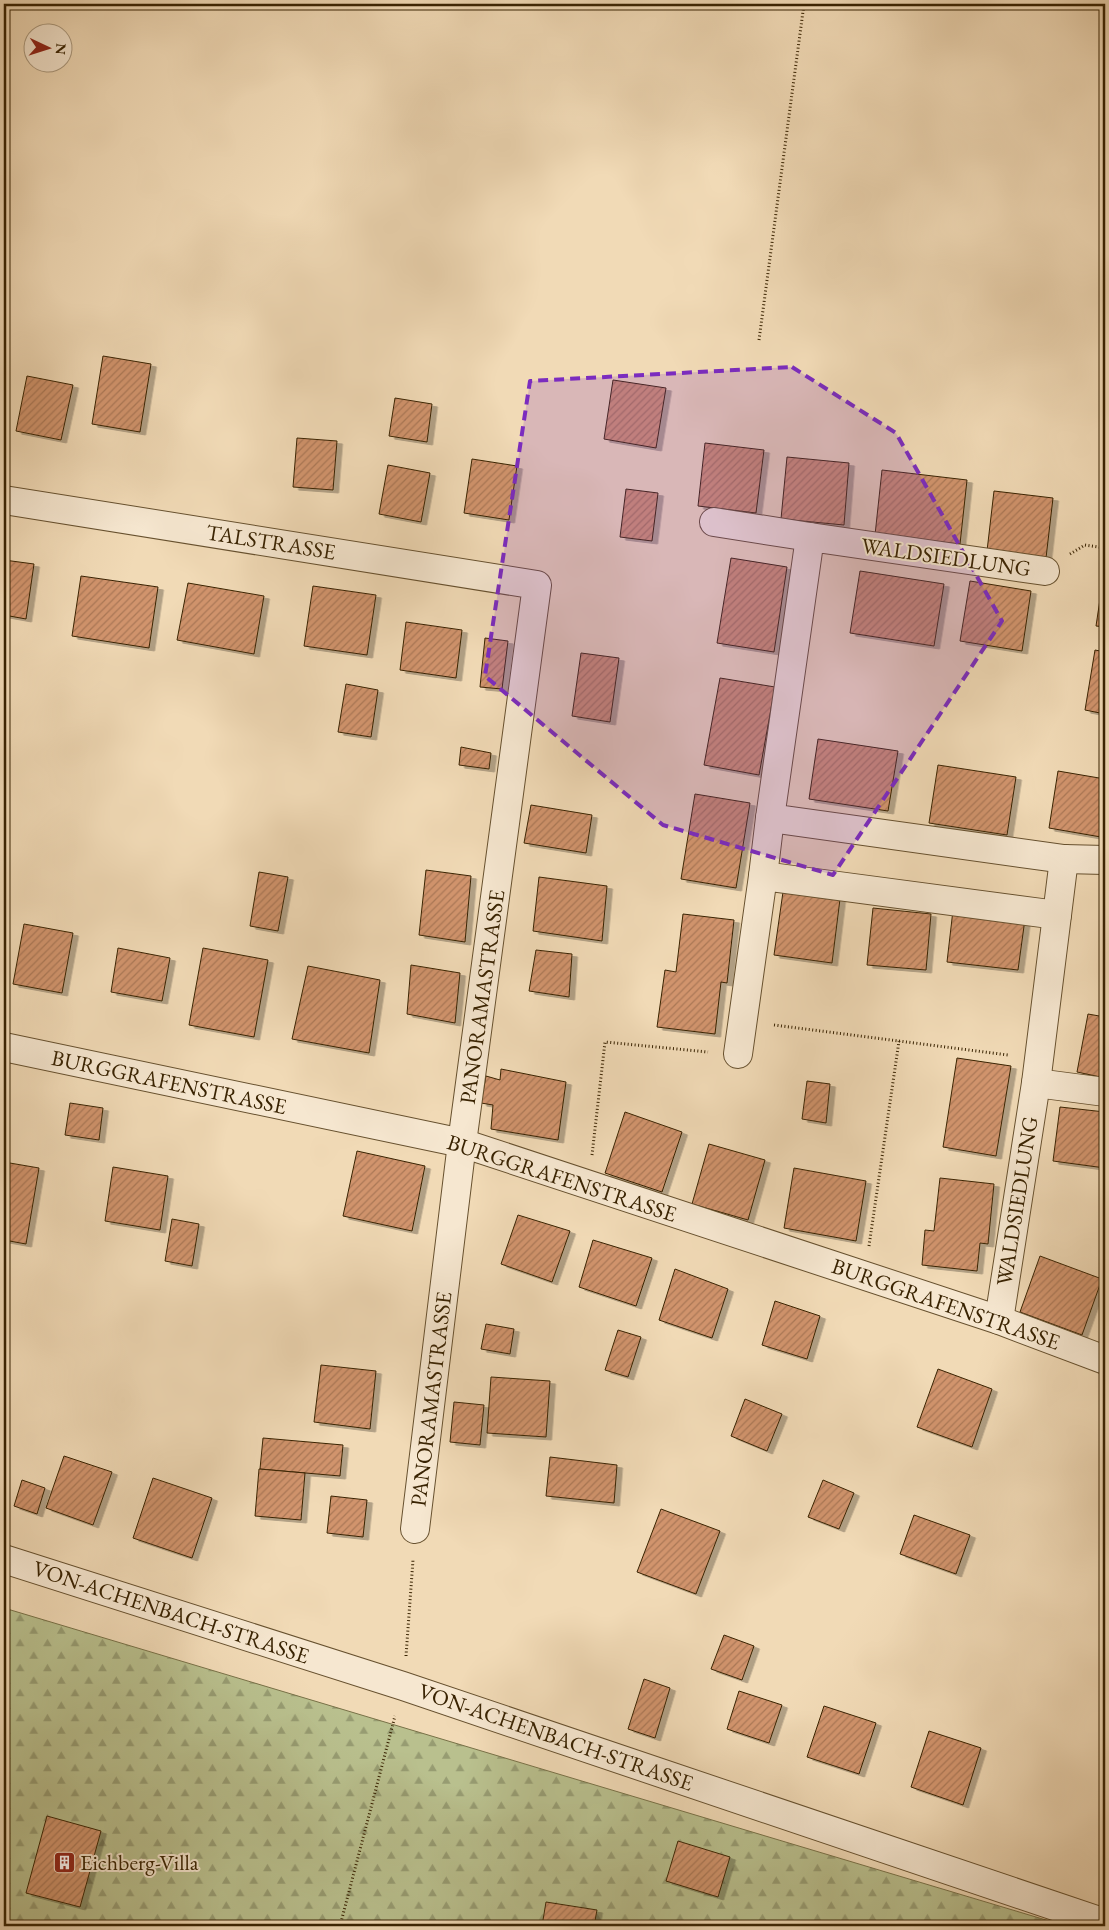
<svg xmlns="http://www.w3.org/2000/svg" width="1109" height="1930" font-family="'EB Garamond',serif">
	<defs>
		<pattern id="forest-firs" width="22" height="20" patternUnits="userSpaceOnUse" patternTransform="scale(1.25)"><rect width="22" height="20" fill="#b9c08e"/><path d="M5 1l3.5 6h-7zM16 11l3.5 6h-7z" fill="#979c72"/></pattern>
		<pattern id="building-hatch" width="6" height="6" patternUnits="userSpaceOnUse" patternTransform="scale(1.25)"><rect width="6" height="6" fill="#d1946d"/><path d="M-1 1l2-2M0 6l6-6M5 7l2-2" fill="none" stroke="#ab7857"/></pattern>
		<filter id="shadow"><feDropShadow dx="5.5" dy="3" stdDeviation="0" flood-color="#0004"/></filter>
	</defs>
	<rect width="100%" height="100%" fill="#f1dab6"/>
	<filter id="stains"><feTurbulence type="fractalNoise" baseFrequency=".004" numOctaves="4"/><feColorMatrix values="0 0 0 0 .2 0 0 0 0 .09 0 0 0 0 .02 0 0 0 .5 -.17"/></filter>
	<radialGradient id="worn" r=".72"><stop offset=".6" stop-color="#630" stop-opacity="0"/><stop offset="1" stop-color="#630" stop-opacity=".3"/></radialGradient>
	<!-- forest -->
	<path fill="url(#forest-firs)" stroke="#797248" d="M4,1608L1066,1926H4Z"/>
	<!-- building -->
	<g fill="url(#building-hatch)" stroke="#392302" filter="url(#shadow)">
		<path d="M103,356L151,364L140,432L92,424Z"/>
		<path d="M27,376L73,385L61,440L16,431Z"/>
		<path d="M613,380L666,388L656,448L604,439Z"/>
		<path d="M395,398L432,404L427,442L389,436Z"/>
		<path d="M297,438L337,441L333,490L293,487Z"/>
		<path d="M705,443L764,450L756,513L698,506Z"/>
		<path d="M787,457L849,463L844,525L781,519Z"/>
		<path d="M472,459L517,466L509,520L464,513Z"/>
		<path d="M388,465L430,473L421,522L379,514Z"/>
		<path d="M882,470L967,480L960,544L875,535Z"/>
		<path d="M626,489L658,493L652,541L620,537Z"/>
		<path d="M994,491L1053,498L1046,558L987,551Z"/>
		<path d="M731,558L787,567L774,652L717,643Z"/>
		<path d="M4,560L34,564L26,619L4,615Z"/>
		<path d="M1105,566V627L1096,626Z"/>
		<path d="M860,571L944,584L934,646L850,633Z"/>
		<path d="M81,576L158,587L149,648L72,636Z"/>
		<path d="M970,581L1031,591L1022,651L960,641Z"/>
		<path d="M188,583L264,596L254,654L177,640Z"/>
		<path d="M313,586L376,595L367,655L304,646Z"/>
		<path d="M406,622L462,630L456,678L400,670Z"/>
		<path d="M485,638L508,641L502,689L480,687Z"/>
		<path d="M1095,650L1105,652V714L1085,710Z"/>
		<path d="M581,653L619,658L610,722L572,716Z"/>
		<path d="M720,678L775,687L759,775L704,765Z"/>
		<path d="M346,684L378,690L371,737L338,732Z"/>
		<path d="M818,739L898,751L888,811L809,799Z"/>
		<path d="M461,747L491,753L489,769L459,765Z"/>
		<path d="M938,765L1016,777L1007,835L929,823Z"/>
		<path d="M1058,771L1105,779V814L1101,837L1049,828Z"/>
		<path d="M695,794L750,803L736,888L681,879Z"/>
		<path d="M531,805L592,815L586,853L524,843Z"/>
		<path d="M426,870L471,876L465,942L419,935Z"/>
		<path d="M259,872L288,877L278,931L250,926Z"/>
		<path d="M539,877L607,886L602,941L533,931Z"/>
		<path d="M783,892L840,899L832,963L774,955Z"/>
		<path d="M873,908L931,914L926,970L867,965Z"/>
		<path d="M953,910L1025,919L1018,970L947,962Z"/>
		<path d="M683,914L734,920L727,983L721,982L715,1034L657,1027L665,970L676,972Z"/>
		<path d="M24,924L73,933L62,993L13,984Z"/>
		<path d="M118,948L170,958L162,1001L111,992Z"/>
		<path d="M203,948L268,960L254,1037L189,1025Z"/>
		<path d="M536,950L572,954L569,997L529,991Z"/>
		<path d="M411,965L460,973L455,1023L407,1014Z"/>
		<path d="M308,966L380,980L369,1053L292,1039Z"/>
		<path d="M1088,1014L1105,1017V1078L1077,1072Z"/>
		<path d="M957,1058L1011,1066L996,1156L943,1147Z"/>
		<path d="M501,1069L566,1082L558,1140L491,1129L493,1105L481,1103L486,1076L500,1080Z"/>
		<path d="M807,1081L830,1084L826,1123L802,1119Z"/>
		<path d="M70,1103L103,1108L99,1140L65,1135Z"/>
		<path d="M1060,1107L1105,1112V1168L1053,1161Z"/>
		<path d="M625,1112L682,1132L662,1192L605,1173Z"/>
		<path d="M709,1144L765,1160L748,1220L692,1204Z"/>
		<path d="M357,1151L425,1166L412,1231L343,1216Z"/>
		<path d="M4,1162L39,1168L26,1244L4,1240Z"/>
		<path d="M113,1167L168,1176L160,1230L105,1221Z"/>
		<path d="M794,1168L866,1181L856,1241L784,1228Z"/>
		<path d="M940,1178L994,1184L988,1244L980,1243L977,1271L922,1265L925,1230L934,1231Z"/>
		<path d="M518,1215L570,1231L552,1282L501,1264Z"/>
		<path d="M172,1219L199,1224L192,1266L165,1261Z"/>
		<path d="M593,1240L652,1258L636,1306L579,1287Z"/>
		<path d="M1040,1256L1102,1279L1082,1335L1020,1312Z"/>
		<path d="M675,1269L728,1289L712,1338L659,1320Z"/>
		<path d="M775,1301L820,1316L807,1359L762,1345Z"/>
		<path d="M486,1324L514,1329L510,1354L481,1349Z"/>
		<path d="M1105,1326V1343L1100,1341Z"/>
		<path d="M618,1330L641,1337L628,1377L605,1370Z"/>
		<path d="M321,1365L376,1371L370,1429L314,1422Z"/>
		<path d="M938,1369L992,1389L972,1447L917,1427Z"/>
		<path d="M491,1377L550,1381L546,1437L487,1433Z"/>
		<path d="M745,1399L782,1414L767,1451L731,1436Z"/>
		<path d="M454,1402L484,1405L480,1445L450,1442Z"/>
		<path d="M263,1438L343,1445L340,1476L260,1469Z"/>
		<path d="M64,1456L112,1472L93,1525L46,1508Z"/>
		<path d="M550,1457L617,1465L614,1503L546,1496Z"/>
		<path d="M259,1469L305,1473L301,1520L255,1516Z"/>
		<path d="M153,1478L212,1498L192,1558L133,1538Z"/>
		<path d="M22,1480L45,1488L37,1514L14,1506Z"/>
		<path d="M823,1480L854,1493L839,1529L808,1517Z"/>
		<path d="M331,1496L367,1500L363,1537L327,1533Z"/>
		<path d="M661,1509L720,1531L696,1594L637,1572Z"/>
		<path d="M914,1515L970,1535L956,1574L900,1554Z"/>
		<path d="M724,1635L754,1646L742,1680L711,1669Z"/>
		<path d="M644,1679L670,1688L655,1738L628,1729Z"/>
		<path d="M739,1691L782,1705L769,1743L727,1729Z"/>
		<path d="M824,1706L876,1723L859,1774L807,1757Z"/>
		<path d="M929,1731L981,1748L963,1805L911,1787Z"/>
		<path d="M47,1816L101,1831L80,1907L26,1893Z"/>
		<path d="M678,1841L730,1857L718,1897L666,1881Z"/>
		<path d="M546,1902L597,1910L594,1926H542Z"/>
	</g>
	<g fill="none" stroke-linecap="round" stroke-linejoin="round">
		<defs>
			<g id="street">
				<path d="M4,500L537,585L462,1143L415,1529"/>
				<path d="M714,522L810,537"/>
				<path d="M1045,571L810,537L770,818L1064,859L1105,860"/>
				<path d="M763,876L770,818"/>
				<path d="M4,1047L462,1143L999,1320L1105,1360"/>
				<path d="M738,1054L763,876L1057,915"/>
				<path d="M1036,1083L1105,1092"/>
				<path d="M999,1320L1036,1083L1064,859"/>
				<path d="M4,1559L403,1686L1105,1923"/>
			</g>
		</defs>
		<!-- street casing -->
		<use href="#street" stroke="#67512f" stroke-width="30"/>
		<!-- path -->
		<g stroke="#392302" stroke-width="3" stroke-dasharray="1 2.5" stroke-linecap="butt">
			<path d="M759,340L804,4"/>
			<path d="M1070,554L1085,545L1105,548"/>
			<path d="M774,1025L1008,1055"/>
			<path d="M592,1155L605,1042L708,1052"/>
			<path d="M869,1246L899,1041"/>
			<path d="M406,1656L413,1560"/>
			<path d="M340,1926L395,1716"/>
		</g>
		<!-- street -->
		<use href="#street" stroke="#f6e7d0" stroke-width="28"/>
	</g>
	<!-- marked area -->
	<path fill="#7b2cbf" fill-opacity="0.2" stroke="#7b2cbf" stroke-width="4" stroke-dasharray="10 6" stroke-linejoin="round" d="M792,367L896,433L1002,621L833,875L663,825L485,676L530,381Z"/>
	<!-- icons -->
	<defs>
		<symbol id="building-square" viewBox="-11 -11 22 22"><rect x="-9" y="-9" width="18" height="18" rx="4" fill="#8f2418" stroke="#f6e7d0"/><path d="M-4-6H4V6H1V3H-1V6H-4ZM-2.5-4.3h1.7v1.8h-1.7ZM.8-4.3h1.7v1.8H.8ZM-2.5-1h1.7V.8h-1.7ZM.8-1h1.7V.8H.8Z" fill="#fff"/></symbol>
	</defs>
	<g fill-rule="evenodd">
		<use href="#building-square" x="52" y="1850" width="25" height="25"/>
	</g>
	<g text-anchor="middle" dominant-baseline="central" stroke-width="4" stroke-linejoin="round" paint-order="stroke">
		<!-- street labels -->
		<g font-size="22" fill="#392302" stroke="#f6e7d0">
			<text transform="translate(271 542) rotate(9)">TALSTRASSE</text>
			<text transform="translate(946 557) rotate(8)">WALDSIEDLUNG</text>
			<text transform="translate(482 997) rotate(-82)">PANORAMASTRASSE</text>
			<text transform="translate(169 1082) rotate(12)">BURGGRAFENSTRASSE</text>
			<text transform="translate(562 1178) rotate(18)">BURGGRAFENSTRASSE</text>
			<text transform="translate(1017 1201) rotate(-81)">WALDSIEDLUNG</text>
			<text transform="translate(946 1304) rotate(19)">BURGGRAFENSTRASSE</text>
			<text transform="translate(431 1399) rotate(-83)">PANORAMASTRASSE</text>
			<text transform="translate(171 1612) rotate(18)">VON-ACHENBACH-STRASSE</text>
			<text transform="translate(556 1737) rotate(19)">VON-ACHENBACH-STRASSE</text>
		</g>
		<!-- poi labels -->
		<g font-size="22" fill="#392302" stroke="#f6e7d0" text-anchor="start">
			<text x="80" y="1862">Eichberg-Villa</text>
		</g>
	</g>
	<!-- margin -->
	<rect width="1109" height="1930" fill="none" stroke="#f1dab6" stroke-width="20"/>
	<rect x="5" y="5" width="1099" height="1920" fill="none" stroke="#392302" stroke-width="2.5"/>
	<rect x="10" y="10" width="1089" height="1910" fill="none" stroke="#392302"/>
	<!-- north arrow -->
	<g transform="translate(48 48) rotate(94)"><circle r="24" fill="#f6e7d0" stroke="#aa997e"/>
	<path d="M0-4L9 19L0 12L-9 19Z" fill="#8f2418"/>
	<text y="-8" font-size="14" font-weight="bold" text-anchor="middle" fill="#392302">N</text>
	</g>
	<rect width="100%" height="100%" filter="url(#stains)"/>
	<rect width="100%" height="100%" fill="url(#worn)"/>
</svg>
